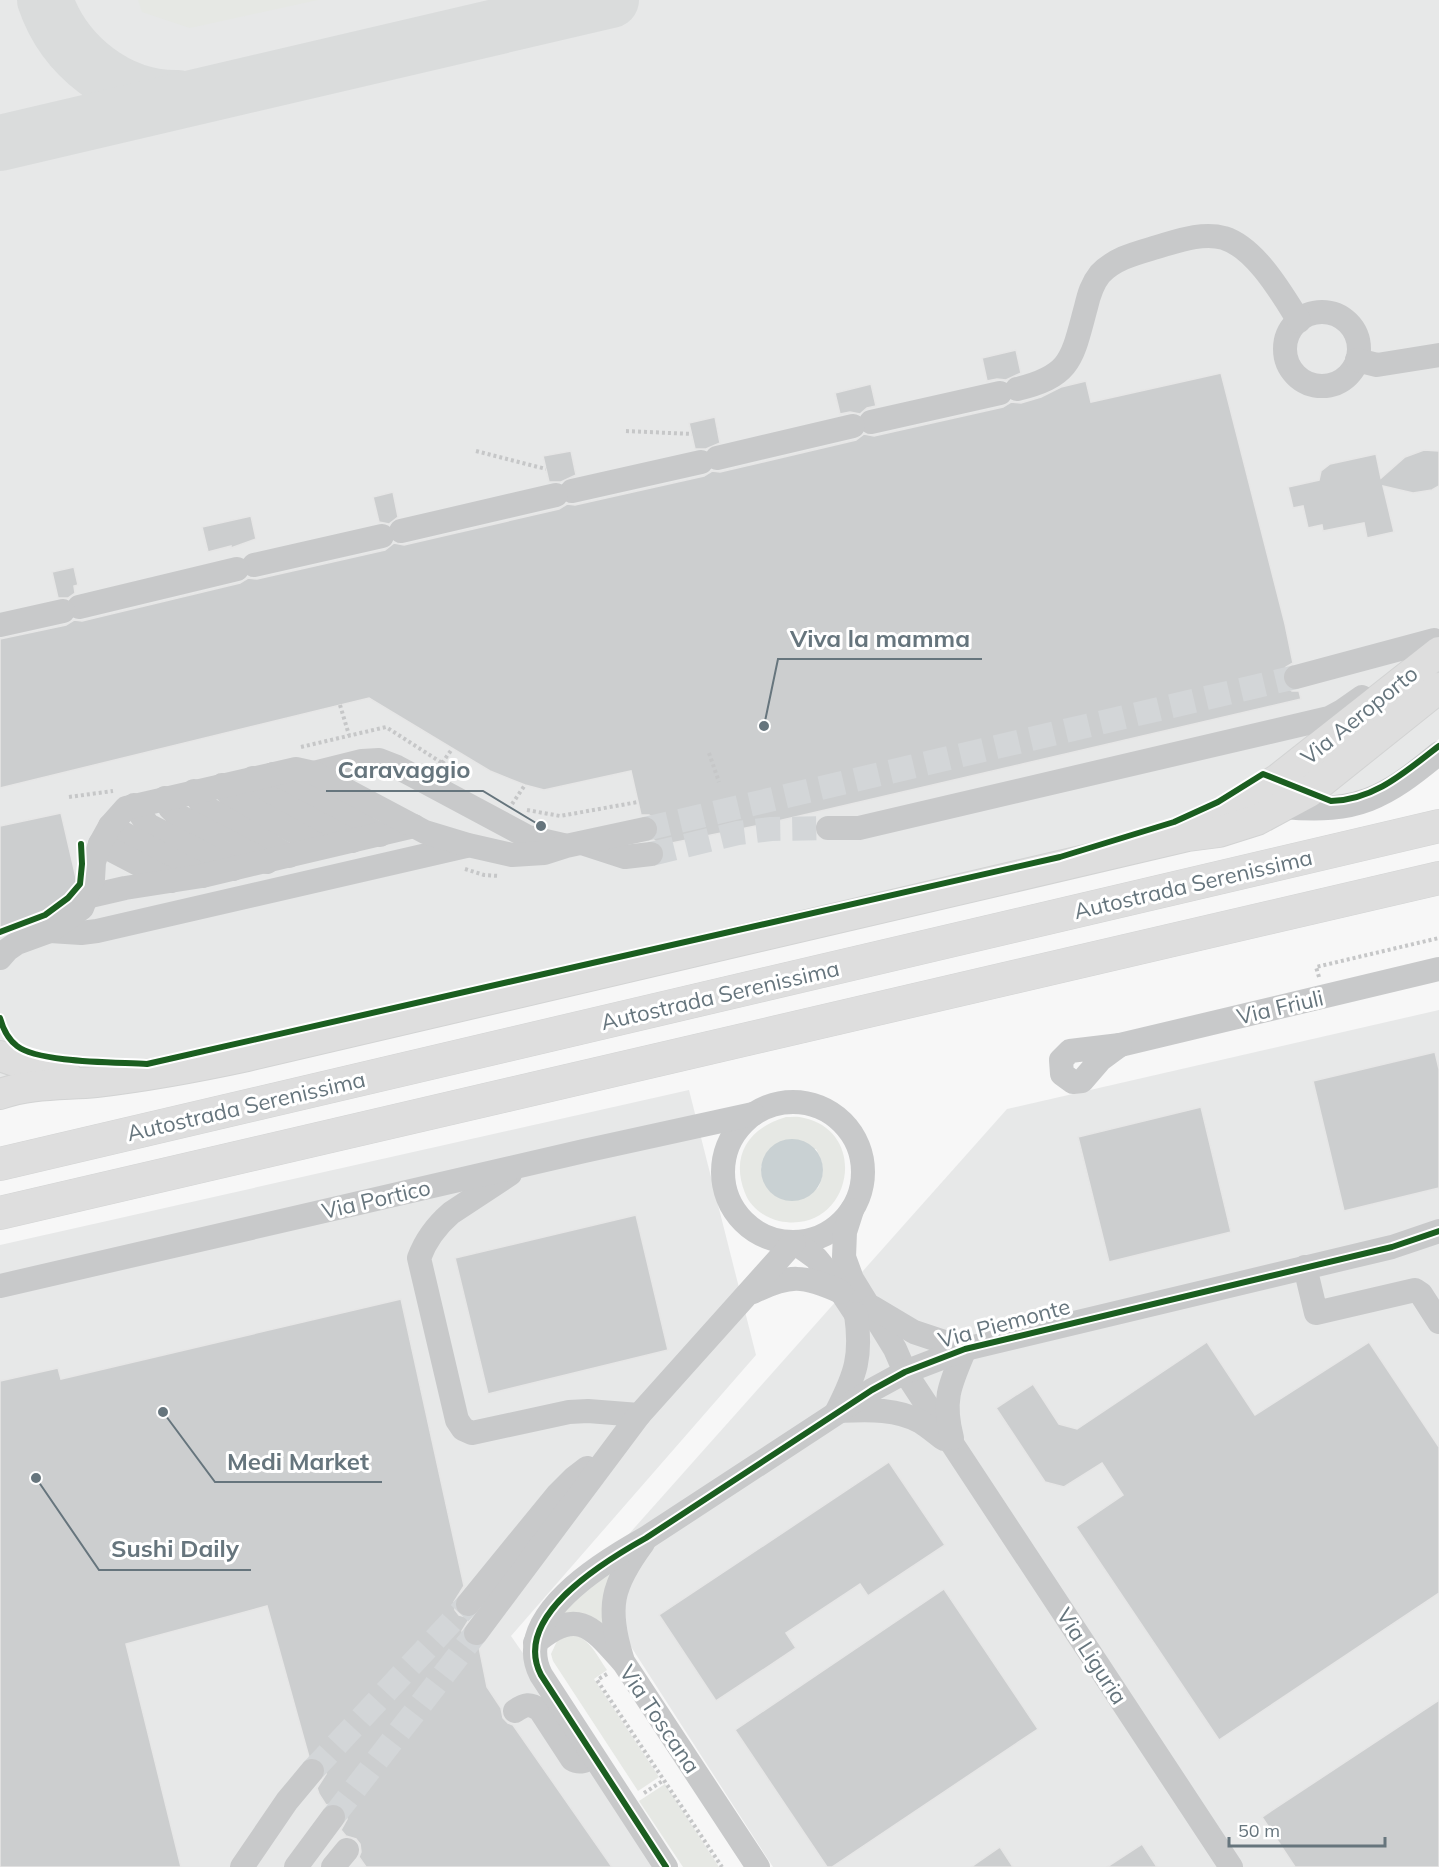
<svg xmlns="http://www.w3.org/2000/svg" width="1439" height="1867" font-family="Mulish,sans-serif">
	<rect width="100%" height="100%" fill="#f7f7f7"/>
	<!-- built -->
	<g fill="#e7e8e8">
		<path d="M0,0H1439V739L1377,790L0,1098Z"/>
		<path d="M1439,1010V1867H773L588,1580L1007,1109Z"/>
		<path d="M689,1090L756,1355L511,1636L671,1867H0V1245Z"/>
	</g>
	<!-- green -->
	<g fill="#e6e8e4" fill-rule="evenodd">
		<path d="M138,0H318L190,28L142,12Z"/>
		<path d="M786,1117C791,1117 798,1116 804,1118C872,1133 850,1236 779,1221C765,1218 750,1207 745,1193C730,1155 749,1128 786,1117ZM816,1149C824,1163 825,1173 818,1188L781,1199C767,1191 762,1182 761,1166Z"/>
		<path d="M610,1574L604,1594V1626L554,1615Z"/>
		<path d="M571,1634C590,1638 597,1656 607,1670L594,1679L659,1777L638,1791L553,1661L551,1654L557,1641Z"/>
		<path d="M665,1784L719,1867H683L639,1801Z"/>
	</g>
	<!-- water -->
	<circle fill="#c9d1d3" cx="792" cy="1170" r="31"/>
	<g fill="none" stroke-linecap="round" stroke-linejoin="round">
		<!-- taxiway -->
		<g stroke="#dadcdc" stroke-width="56">
			<path d="M45,0C64,56 118,99 178,98"/>
			<path d="M0,143L611,0"/>
		</g>
	</g>
	<!-- building -->
	<g fill="#cccecf" stroke="#e6e6e6" stroke-width="1.5">
		<path d="M1016,350L1021,373L1006,380L997,379L987,381L982,358Z"/>
		<path d="M1221,373L1285,624L1293,663L1286,667L1282,673V680L1286,687L1292,691H1299L1301,699L765,824L662,845L653,840L659,833V825L656,820L649,815H641L631,771L544,790L525,785L490,771L369,698L0,788V639L66,625L74,620L82,621L240,583L248,578L257,579L385,550L394,543L404,545L559,509L567,504L575,505L704,476L712,471L720,472L856,440L864,434L874,436L1003,407L1011,402L1021,403L1041,397L1061,387L1086,381L1091,402Z"/>
		<path d="M871,384L876,406L867,408L860,414L850,412L840,414L835,393Z"/>
		<path d="M715,417L720,443L706,449H695L689,423Z"/>
		<path d="M1424,450L1439,451V486L1432,490L1413,493L1383,486L1394,532L1367,538L1364,523L1323,531L1322,525L1308,528L1303,506L1293,508L1288,487L1319,480L1321,471L1330,464L1376,454L1381,478L1405,457Z"/>
		<path d="M571,451L576,475L561,482H549L543,456Z"/>
		<path d="M393,492L398,517L389,524L379,522L373,497Z"/>
		<path d="M251,516L256,539L231,548V546L208,552L202,527Z"/>
		<path d="M74,567L78,585L74,586L75,593L68,598H58L52,572Z"/>
		<path d="M61,813L77,882L70,899L43,918L12,930L0,937V826Z"/>
		<path d="M1435,1052L1439,1069V1188L1344,1211L1313,1081Z"/>
		<path d="M1201,1107L1231,1232L1109,1262L1078,1137Z"/>
		<path d="M636,1215L668,1350L488,1394L455,1258Z"/>
		<path d="M401,1299L464,1586L454,1602L455,1610L459,1615L470,1618L462,1631L463,1638L468,1645L479,1647L487,1687L501,1708L503,1718L508,1723L513,1725L612,1867H366L359,1857L361,1852L360,1844L356,1839L346,1836L341,1830L347,1819L346,1811L341,1805L335,1803L326,1805L319,1794L317,1788L326,1774V1767L321,1760L309,1757L267,1606L126,1644L181,1867H0V1381L58,1368L61,1379Z"/>
		<path d="M1207,1342L1255,1415L1369,1342L1439,1447V1593L1219,1740L1076,1527L1123,1495L1102,1463L1064,1487L1045,1482L996,1408L1033,1384L1059,1424L1077,1429Z"/>
		<path d="M889,1462L945,1545L868,1596L860,1584L786,1633L796,1648L716,1701L659,1615Z"/>
		<path d="M944,1589L1038,1729L832,1867H827L735,1730Z"/>
		<path d="M1439,1700V1867H1295L1262,1817Z"/>
		<path d="M1142,1844L1157,1867H1107Z"/>
		<path d="M1000,1847L1013,1867H971Z"/>
	</g>
	<g fill="none" stroke-linecap="round" stroke-linejoin="round">
		<!-- minor-tunnel -->
		<g stroke="#d3d6d8" stroke-width="24" stroke-dasharray="24 12" stroke-linecap="butt">
			<path d="M645,829L1296,677"/>
			<path d="M651,854L738,833L771,829L828,828"/>
			<path d="M312,1771L468,1604"/>
			<path d="M333,1817L476,1633"/>
		</g>
		<defs>
			<g id="major">
				<path d="M1203,826L1278,779L1439,652"/>
				<path d="M0,1056L38,1069L67,1076"/>
				<path d="M0,1094C31,1083 64,1085 96,1082C147,1076 196,1067 247,1056L1188,836L1219,832L1257,820L1309,792L1439,688"/>
			</g>
			<g id="highway">
				<path d="M0,1164L1439,826"/>
				<path d="M0,1213L1439,878"/>
			</g>
		</defs>
		<!-- major casing -->
		<use href="#major" stroke="#d2d3d3" stroke-width="32"/>
		<!-- highway casing -->
		<use href="#highway" stroke="#d3d4d4" stroke-width="34"/>
		<!-- path -->
		<g stroke="#c6c7c8" stroke-width="4" stroke-dasharray="3 3" stroke-linecap="butt">
			<path d="M626,431L692,434"/>
			<path d="M476,451L546,469"/>
			<path d="M340,705L349,735"/>
			<path d="M301,747L386,727L450,768"/>
			<path d="M709,753L719,782"/>
			<path d="M442,763L452,749"/>
			<path d="M69,797L113,791"/>
			<path d="M512,804L525,785"/>
			<path d="M527,810L560,816L638,802"/>
			<path d="M465,869L484,875L499,876"/>
			<path d="M1319,977L1316,967L1439,938"/>
			<path d="M607,1674L597,1680L722,1867"/>
			<path d="M644,1793L664,1780"/>
		</g>
		<!-- minor -->
		<g stroke="#c8c9ca" stroke-width="24">
			<circle cx="1322" cy="349" r="37"/>
			<path d="M1357,360L1377,365L1439,355"/>
			<path d="M1017,389C1072,376 1072,358 1086,307C1089,294 1092,284 1100,274C1115,258 1137,253 1157,247C1178,241 1202,232 1224,238C1256,248 1282,294 1299,321"/>
			<path d="M871,422L1000,393"/>
			<path d="M717,458L853,426"/>
			<path d="M572,491L701,462"/>
			<path d="M401,531L556,495"/>
			<path d="M254,565L382,536"/>
			<path d="M79,607L237,569"/>
			<path d="M0,625L63,611"/>
			<path d="M1296,677L1434,640"/>
			<path d="M314,773L362,761L379,760L397,767L528,837L563,845"/>
			<path d="M273,774L380,835"/>
			<path d="M253,778L258,791L352,841"/>
			<path d="M222,785L231,797L322,847"/>
			<path d="M194,791L202,805L289,856"/>
			<path d="M165,798L170,808L177,815L267,862"/>
			<path d="M134,805L148,825L233,869"/>
			<path d="M1284,807C1357,814 1385,798 1439,753"/>
			<path d="M110,826L202,876"/>
			<path d="M828,828H859L1329,718L1342,711L1362,697"/>
			<path d="M582,843L625,857L651,854"/>
			<path d="M100,844L171,881"/>
			<path d="M86,897L125,888L202,876L414,826"/>
			<path d="M50,931L81,933L97,931L466,846"/>
			<path d="M0,958L7,950L17,943L50,931L82,908L93,879L94,862L100,844L110,826L126,808L296,769L314,773L425,832L468,845L512,855L544,853L566,846L645,829"/>
			<path d="M1120,1045L1439,969"/>
			<path d="M1120,1045L1101,1059L1082,1081L1073,1082L1062,1074L1061,1060L1070,1051Z"/>
			<circle cx="793" cy="1172" r="70"/>
			<path d="M510,1174L451,1213C436,1226 426,1239 419,1258L457,1420L463,1429L472,1433L569,1412L588,1411L639,1415"/>
			<path d="M852,1210L845,1232L844,1257L852,1279L895,1349L905,1372L1231,1867"/>
			<path d="M794,1242L816,1258L830,1275L855,1313"/>
			<path d="M1305,1267L1316,1313L1415,1290L1421,1294L1439,1322"/>
			<path d="M0,1286L584,1151L753,1114"/>
			<path d="M753,1292C790,1274 803,1275 841,1292"/>
			<path d="M872,1307L914,1332L965,1349"/>
			<path d="M837,1411C856,1374 862,1356 856,1314"/>
			<path d="M839,1411C866,1410 896,1408 921,1422C929,1427 937,1434 944,1439"/>
			<path d="M952,1438C942,1400 950,1384 965,1349"/>
			<path d="M468,1604L557,1495L574,1478L587,1468"/>
			<path d="M476,1633L639,1415L794,1242"/>
			<path d="M535,1643C578,1606 593,1628 624,1663L758,1867"/>
			<path d="M622,1658C606,1607 612,1585 643,1543"/>
			<path d="M515,1711C525,1704 530,1703 540,1710L572,1759C580,1764 585,1761 593,1756"/>
			<path d="M242,1867L287,1801L312,1771"/>
			<path d="M296,1867L333,1817"/>
			<path d="M333,1867L347,1850"/>
			<path d="M666,1867L541,1675C511,1617 603,1562 646,1538L872,1390L905,1372L965,1349L1392,1247L1439,1231"/>
		</g>
		<!-- major -->
		<use href="#major" stroke="#dedede" stroke-width="30"/>
		<!-- highway -->
		<use href="#highway" stroke="#dedede" stroke-width="33"/>
		<defs>
			<g id="cycleway">
				<path d="M0,932L45,915L68,898L80,884L82,864L81,844"/>
				<path d="M0,1018C3,1029 8,1039 17,1046C39,1063 117,1062 147,1064L1060,857L1174,822L1218,802L1263,774L1331,801C1375,800 1406,771 1439,746"/>
				<path d="M666,1867L541,1675C511,1617 603,1562 646,1538L872,1390L905,1372L965,1349L1392,1247L1439,1231"/>
			</g>
		</defs>
		<!-- cycleway casing -->
		<use href="#cycleway" stroke="#fff" stroke-width="10"/>
		<!-- cycleway -->
		<use href="#cycleway" stroke="#1b5e20" stroke-width="6"/>
	</g>
	<g text-anchor="middle" dominant-baseline="central" stroke-width="6" stroke-linejoin="round" paint-order="stroke">
		<!-- street labels -->
		<g font-size="22" fill="#66757d" stroke="#fff">
			<text transform="translate(1359 715) rotate(-39)">Via Aeroporto</text>
			<text transform="translate(1193 884) rotate(-13)">Autostrada Serenissima</text>
			<text transform="translate(720 995) rotate(-13)">Autostrada Serenissima</text>
			<text transform="translate(1280 1007) rotate(-13)">Via Friuli</text>
			<text transform="translate(246 1106) rotate(-13)">Autostrada Serenissima</text>
			<text transform="translate(376 1199) rotate(-13)">Via Portico</text>
			<text transform="translate(1004 1323) rotate(-15)">Via Piemonte</text>
			<text transform="translate(1092 1656) rotate(57)">Via Liguria</text>
			<text transform="translate(660 1719) rotate(56)">Via Toscana</text>
		</g>
	</g>
	<!-- callouts -->
	<path fill="none" stroke="#66757d" stroke-width="2" d="M764 726L778 659H982M541 826L483 791H326M163 1412L215 1482H382M36 1478L99 1570H251"/>
	<g fill="#66757d" stroke="#fff" stroke-width="2">
		<circle cx="764" cy="726" r="6"/>
		<circle cx="541" cy="826" r="6"/>
		<circle cx="163" cy="1412" r="6"/>
		<circle cx="36" cy="1478" r="6"/>
	</g>
	<g font-size="24" text-anchor="middle" font-weight="bold" fill="#66757d" stroke="#fff" stroke-width="6" stroke-linejoin="round" paint-order="stroke">
		<text x="880" y="647">Viva la mamma</text>
		<text x="404" y="778">Caravaggio</text>
		<text x="298" y="1470">Medi Market</text>
		<text x="175" y="1557">Sushi Daily</text>
	</g>
	<!-- scale -->
	<path d="M1229 1837v9h156v-9" fill="none" stroke="#66757d" stroke-width="3"/>
	<text x="1238" y="1837" font-size="18" fill="#66757d" stroke="#ffffff" stroke-width="4.5" paint-order="stroke">50 m</text>
</svg>
